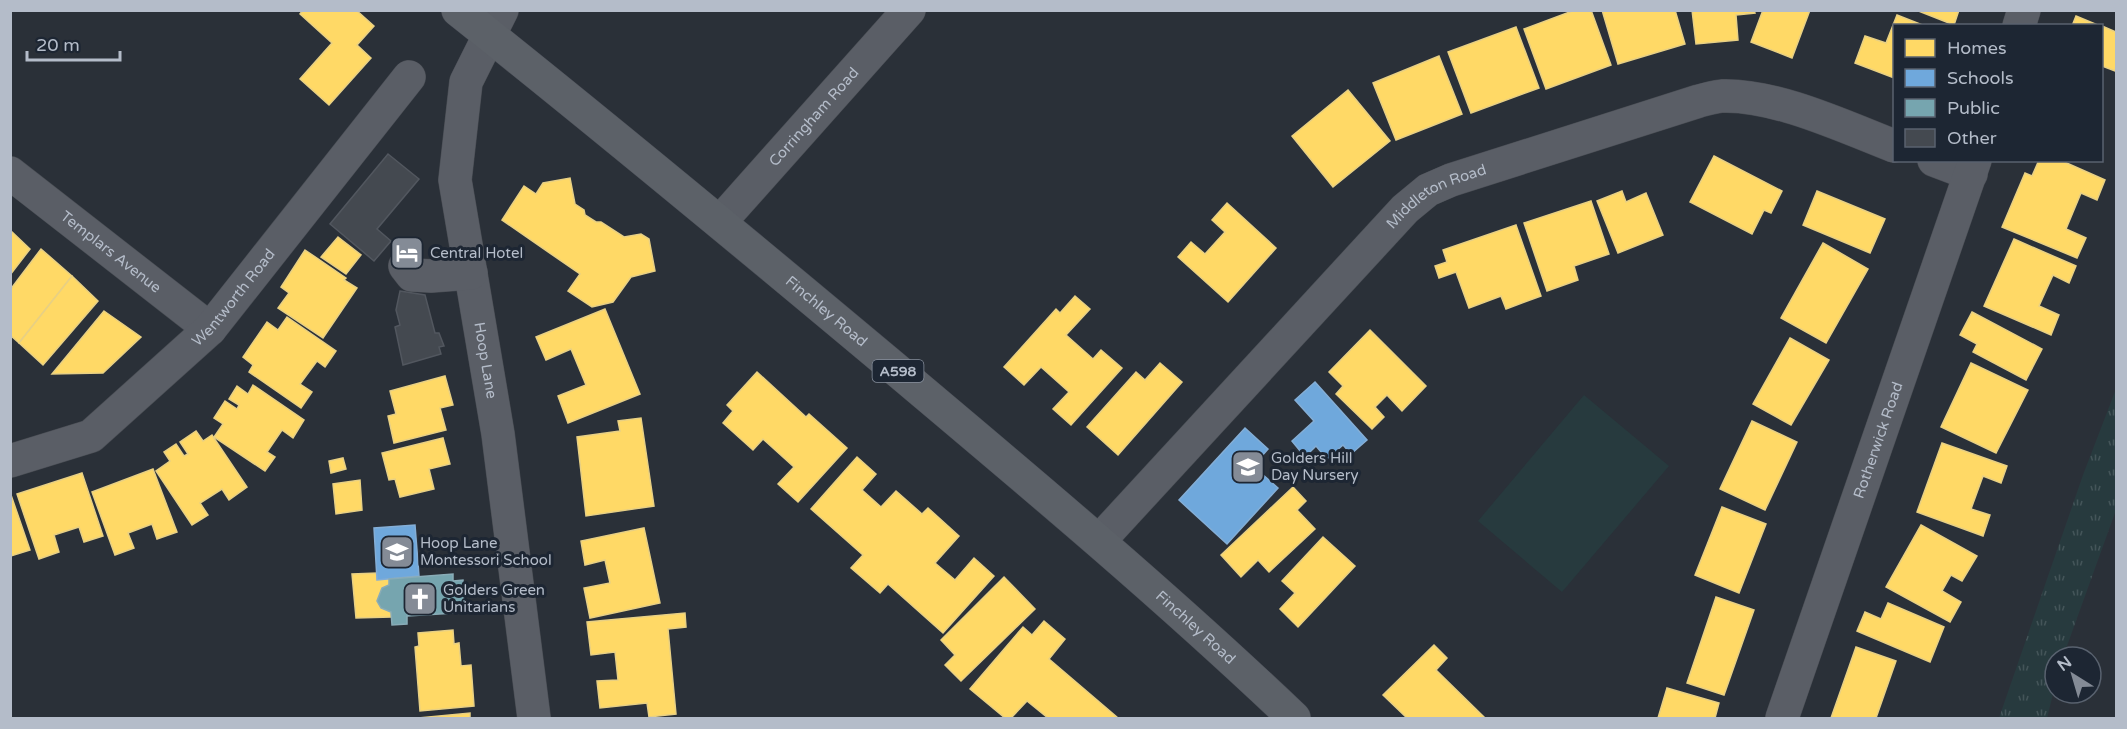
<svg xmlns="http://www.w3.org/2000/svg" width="2127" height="729" font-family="'Varela Round',sans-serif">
	<defs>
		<pattern id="grass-tufts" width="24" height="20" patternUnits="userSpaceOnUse" patternTransform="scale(1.5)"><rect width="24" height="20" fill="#273a3e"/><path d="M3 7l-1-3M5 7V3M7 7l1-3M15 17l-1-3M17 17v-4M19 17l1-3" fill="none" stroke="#445559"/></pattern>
	</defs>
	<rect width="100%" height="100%" fill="#2a3038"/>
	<!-- grass -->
	<path fill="url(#grass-tufts)" d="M2116,389V510L2063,657H2055V686L2047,718H1999L2083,475Z"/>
	<!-- park -->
	<path fill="#273a3e" d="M1584,395L1669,466L1562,592L1478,521Z"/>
	<!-- homes -->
	<g fill="#ffd966" stroke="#e8d084" stroke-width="1.5">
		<path d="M303,10H356L374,26L357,45L371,58L329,105L300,79L332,43L300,14Z"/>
		<path d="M1575,10H1591L1611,65L1546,89L1524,29Z"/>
		<path d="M1602,10H1675L1685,44L1618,64Z"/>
		<path d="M1692,10H1754L1755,13L1736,15L1738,40L1696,44Z"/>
		<path d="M1763,10H1810L1792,58L1751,42Z"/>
		<path d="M1916,10H1959L1954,25Z"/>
		<path d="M1897,15L1925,26H1894V78L1855,63L1865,36L1886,43Z"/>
		<path d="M2076,16L2100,26H2072Z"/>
		<path d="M2102,26L2116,32V66L2115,71L2102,66Z"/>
		<path d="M1516,27L1539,88L1471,113L1448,52Z"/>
		<path d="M1439,56L1462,114L1396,140L1373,83Z"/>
		<path d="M1348,90L1390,141L1333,187L1292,136Z"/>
		<path d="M1714,156L1782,191L1771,213L1764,210L1752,234L1690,202Z"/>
		<path d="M2039,160H2060L2105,180L2097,200L2081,193L2066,229L2086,238L2077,258L2002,227L2025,173L2032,176Z"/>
		<path d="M570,178L575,204L584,210L585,215L596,222H601L624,237L641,234L649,239L655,271L631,277L613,302L592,307L568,291L580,274L502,220L524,186L536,194L543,183Z"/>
		<path d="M1622,191L1626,202L1646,193L1663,235L1618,253L1597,201Z"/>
		<path d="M1817,191L1885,219L1870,253L1803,225Z"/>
		<path d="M1591,201L1609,254L1574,266L1578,280L1547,291L1524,223Z"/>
		<path d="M1227,203L1276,248L1228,302L1178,257L1191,242L1205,254L1225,232L1212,220Z"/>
		<path d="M1516,225L1541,296L1506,309L1501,296L1469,308L1456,272L1439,278L1435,266L1447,262L1443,250Z"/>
		<path d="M10,230L30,249L10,275Z"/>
		<path d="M338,237L361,255L346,274L321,257Z"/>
		<path d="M2014,239L2076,266L2069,283L2053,275L2039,306L2059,315L2051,335L1984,306Z"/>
		<path d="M1823,243L1868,269L1826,343L1781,318Z"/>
		<path d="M41,249L72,276L19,343L10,335V290Z"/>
		<path d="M305,250L346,278L344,280L357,288L323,338L278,308L289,293L281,287Z"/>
		<path d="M72,276L98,301L43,365L19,343Z"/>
		<path d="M1075,296L1090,309L1066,335L1093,359L1101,350L1122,368L1071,425L1053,409L1069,392L1041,367L1024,385L1004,367L1056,309L1060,313Z"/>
		<path d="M605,309L640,394L568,423L558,396L586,385L571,349L546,360L536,337Z"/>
		<path d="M104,311L141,337L103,373L52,374Z"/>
		<path d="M1972,312L2042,349L2026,380L1973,352L1977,344L1960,335Z"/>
		<path d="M287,317L336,351L325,367L317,361L300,384L312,392L301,408L249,372L253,365L243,357L267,322L278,330Z"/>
		<path d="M1370,330L1426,386L1402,411L1387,395L1375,407L1384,417L1372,429L1336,394L1343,386L1329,372Z"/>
		<path d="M1790,338L1829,360L1791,425L1753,404Z"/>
		<path d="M1160,363L1182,382L1118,455L1087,427L1136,372L1145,380Z"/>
		<path d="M1971,363L2028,390L1996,453L1941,427Z"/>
		<path d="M757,372L806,417L809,414L847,448L798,502L778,484L794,467L763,439L753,450L723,423L733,411L727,405Z"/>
		<path d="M445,376L453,405L440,408L446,430L394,443L388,416L396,414L390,391Z"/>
		<path d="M253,385L304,420L293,438L282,430L267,452L275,457L265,471L214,437L223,424L214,418L225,401L237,409L239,405L229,399L237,386L248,394Z"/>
		<path d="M641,418L654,506L586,516L577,437L620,431L618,421Z"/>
		<path d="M1752,421L1797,442L1765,510L1720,489Z"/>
		<path d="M196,431L203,441L212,435L247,487L229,500L222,489L200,503L208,515L192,525L156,471L170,461L164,452L176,444L184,456L188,454L180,442Z"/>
		<path d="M443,438L450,464L429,469L434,489L400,497L395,479L389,480L382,453Z"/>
		<path d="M1942,443L2007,466L2001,483L1983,476L1971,509L1990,515L1983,536L1917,512Z"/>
		<path d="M857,457L876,474L862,490L881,507L896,491L922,514L928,508L959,536L935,563L955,580L974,558L994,576L943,633L888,584L880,593L851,568L863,555L811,509Z"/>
		<path d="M343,458L346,469L331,473L329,461Z"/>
		<path d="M153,469L177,532L157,539L152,524L128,533L134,548L115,555L92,492Z"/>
		<path d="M82,473L103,536L84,542L79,527L54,535L59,552L39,559L17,494Z"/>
		<path d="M360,480L362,510L336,514L333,484Z"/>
		<path d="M1293,487L1306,501L1297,510L1315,529L1269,572L1258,560L1241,577L1221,555Z"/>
		<path d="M10,492L30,550L11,556L10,555Z"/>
		<path d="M1722,507L1766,524L1739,593L1695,575Z"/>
		<path d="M1921,525L1977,556L1962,581L1951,575L1942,591L1961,602L1950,622L1886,587Z"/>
		<path d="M644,528L660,603L590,618L584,588L610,583L605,560L585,565L581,541Z"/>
		<path d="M1323,537L1355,566L1298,627L1280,609L1295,593L1282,581Z"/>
		<path d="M377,573V580L389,579V585L382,588L377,601L381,608L391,612V617L356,618L352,574Z"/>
		<path d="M1004,577L1035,609L961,681L945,665L955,655L941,640Z"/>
		<path d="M1716,597L1754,610L1724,695L1687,683Z"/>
		<path d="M1888,603L1944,627L1930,662L1857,631L1865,612L1881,619Z"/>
		<path d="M685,613L686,627L668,629L676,714L649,717L647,703L600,708L597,681L618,680L615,652L591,655L587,622Z"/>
		<path d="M1044,621L1065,639L1049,659L1118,718H1048L1027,701L1011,718H1005L970,689L1023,627L1032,635Z"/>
		<path d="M453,630L454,644L459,643L461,666L471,665L474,706L420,711L415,647L419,646L418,633Z"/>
		<path d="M1434,645L1447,658L1436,670L1485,718H1407L1383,695Z"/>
		<path d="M1856,647L1896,661L1876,718H1831Z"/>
		<path d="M1667,688L1719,703L1715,718H1658Z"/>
		<path d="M470,713V718H418Z"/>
	</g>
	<!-- schools -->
	<g fill="#6fa8dc" stroke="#84aed6" stroke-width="1.5">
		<path d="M1315,382L1367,440L1351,454L1343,445L1327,459L1316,446L1305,457L1292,441L1314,421L1295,400Z"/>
		<path d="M1245,428L1268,449L1253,466L1278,488L1227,544L1179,500Z"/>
		<path d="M415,525L419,576L377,580L374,528Z"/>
	</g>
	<!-- public -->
	<path fill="#76a5af" stroke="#89acb7" stroke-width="1.5" d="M453,574V581L463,580L464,606H454L455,613L407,616V624L392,625L391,612L381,608L377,601L382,588L389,585V579Z"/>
	<!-- building -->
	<g fill="#444950" stroke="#52575f" stroke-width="1.5">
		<path d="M388,154L419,179L377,229L391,241L374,261L330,224Z"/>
		<path d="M400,291L425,295L435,333H439L444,346L439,347L441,354L403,365L395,327L400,325L396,310Z"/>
	</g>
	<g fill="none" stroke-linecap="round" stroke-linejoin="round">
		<defs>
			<g id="minor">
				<path id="s1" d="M502,10L466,82L455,180L498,434L534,718"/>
				<path d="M2019,26L2024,10"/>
				<path d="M1934,160L1971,174"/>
				<path id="s2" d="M10,173L210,329"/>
				<path id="s3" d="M720,222L909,10"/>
				<path d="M405,266L412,275L431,276L471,273"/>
				<path id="s4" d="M10,461L91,436L210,329L409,77"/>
				<path id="s5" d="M1100,540L1405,209L1428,190L1451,180L1699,101C1706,99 1714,97 1722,96C1775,94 1845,127 1894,146"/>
				<path id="s6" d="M1782,718L1975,160"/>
			</g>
			<g id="major">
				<path id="s7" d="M458,10C609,130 757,253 905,377C1037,488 1169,599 1294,718"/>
			</g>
		</defs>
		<!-- minor casing -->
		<use href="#minor" stroke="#484c53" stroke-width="34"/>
		<!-- major casing -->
		<use href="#major" stroke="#484c55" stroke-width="34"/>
		<!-- minor -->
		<use href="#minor" stroke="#5a5e66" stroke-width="33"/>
		<!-- major -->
		<use href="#major" stroke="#5c6168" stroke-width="33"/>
	</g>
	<!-- icons -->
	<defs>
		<symbol id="hotel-square" viewBox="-11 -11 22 22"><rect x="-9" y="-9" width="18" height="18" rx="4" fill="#848b96" stroke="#1d2633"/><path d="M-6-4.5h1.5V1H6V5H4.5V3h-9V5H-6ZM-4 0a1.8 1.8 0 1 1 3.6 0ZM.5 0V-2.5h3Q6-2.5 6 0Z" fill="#fff"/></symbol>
		<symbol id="school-square" viewBox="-11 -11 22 22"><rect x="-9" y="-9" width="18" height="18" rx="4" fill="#848b96" stroke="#1d2633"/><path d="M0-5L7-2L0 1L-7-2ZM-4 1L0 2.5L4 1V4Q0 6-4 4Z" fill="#fff"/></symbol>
		<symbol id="church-square" viewBox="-11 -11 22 22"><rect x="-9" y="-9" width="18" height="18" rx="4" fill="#848b96" stroke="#1d2633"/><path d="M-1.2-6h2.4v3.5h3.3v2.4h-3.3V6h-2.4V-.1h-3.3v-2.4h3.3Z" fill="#fff"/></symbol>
	</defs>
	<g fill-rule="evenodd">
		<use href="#hotel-square" x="388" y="234" width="38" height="38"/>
		<use href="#school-square" x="1229" y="448" width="38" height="38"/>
		<use href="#school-square" x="378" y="533" width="38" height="38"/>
		<use href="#church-square" x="401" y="580" width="38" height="38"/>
	</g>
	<g text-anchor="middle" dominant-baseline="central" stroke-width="6" stroke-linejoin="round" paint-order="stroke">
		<!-- shield labels -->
		<rect fill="#1d2633" stroke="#878f9c" stroke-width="1.5" x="872.5" y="360" width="51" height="22" rx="4.5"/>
		<g font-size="14" font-weight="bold" fill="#b4bcc9">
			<text x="898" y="371">A598</text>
		</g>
		<!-- street labels -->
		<g font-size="15" fill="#b4bcc9" stroke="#1d2633">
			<text stroke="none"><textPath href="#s3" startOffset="141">Corringham Road</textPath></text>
			<text stroke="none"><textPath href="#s5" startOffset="484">Middleton Road</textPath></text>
			<text stroke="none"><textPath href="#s2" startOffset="128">Templars Avenue</textPath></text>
			<text stroke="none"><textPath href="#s4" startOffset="284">Wentworth Road</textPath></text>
			<text stroke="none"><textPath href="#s7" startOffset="476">Finchley Road</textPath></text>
			<text stroke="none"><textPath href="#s1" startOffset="362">Hoop Lane</textPath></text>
			<text stroke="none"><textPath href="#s6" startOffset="294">Rotherwick Road</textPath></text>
			<text stroke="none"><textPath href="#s7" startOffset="962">Finchley Road</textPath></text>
		</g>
		<!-- poi labels -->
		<g font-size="15" fill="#b4bcc9" stroke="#1d2633" text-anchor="start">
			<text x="430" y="253">Central Hotel</text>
			<text x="1271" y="458">Golders Hill<tspan x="1271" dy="17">Day Nursery</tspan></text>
			<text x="420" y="543">Hoop Lane<tspan x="420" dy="17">Montessori School</tspan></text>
			<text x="443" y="590">Golders Green<tspan x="443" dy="17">Unitarians</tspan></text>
		</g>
	</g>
	<!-- border -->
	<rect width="2127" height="729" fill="none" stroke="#b4bcc9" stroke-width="24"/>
	<!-- legend -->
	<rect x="1893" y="24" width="210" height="138" fill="#1d2633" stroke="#59626f" stroke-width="1.5"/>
	<rect x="1905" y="39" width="30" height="18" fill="#ffd966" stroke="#59626f" stroke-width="1.5"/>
	<text x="1947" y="54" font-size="18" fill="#b4bcc9">Homes</text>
	<rect x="1905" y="69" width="30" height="18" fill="#6fa8dc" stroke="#59626f" stroke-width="1.5"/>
	<text x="1947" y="84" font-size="18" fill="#b4bcc9">Schools</text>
	<rect x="1905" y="99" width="30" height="18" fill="#76a5af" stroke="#59626f" stroke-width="1.5"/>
	<text x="1947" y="114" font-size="18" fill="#b4bcc9">Public</text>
	<rect x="1905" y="129" width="30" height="18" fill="#444950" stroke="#59626f" stroke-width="1.5"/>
	<text x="1947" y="144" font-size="18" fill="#b4bcc9">Other</text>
	<!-- north arrow -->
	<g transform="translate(2073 675) rotate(323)"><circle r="28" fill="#1d2633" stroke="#59626f" stroke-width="1.5"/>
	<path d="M0-4.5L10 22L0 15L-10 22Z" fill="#848b96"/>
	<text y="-9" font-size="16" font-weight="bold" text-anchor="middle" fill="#b4bcc9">N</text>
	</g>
	<!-- scale -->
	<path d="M27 51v9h93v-9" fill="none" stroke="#b4bcc9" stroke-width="3"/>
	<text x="36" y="51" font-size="18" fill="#b4bcc9" stroke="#1d2633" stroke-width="4.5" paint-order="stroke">20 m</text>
</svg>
